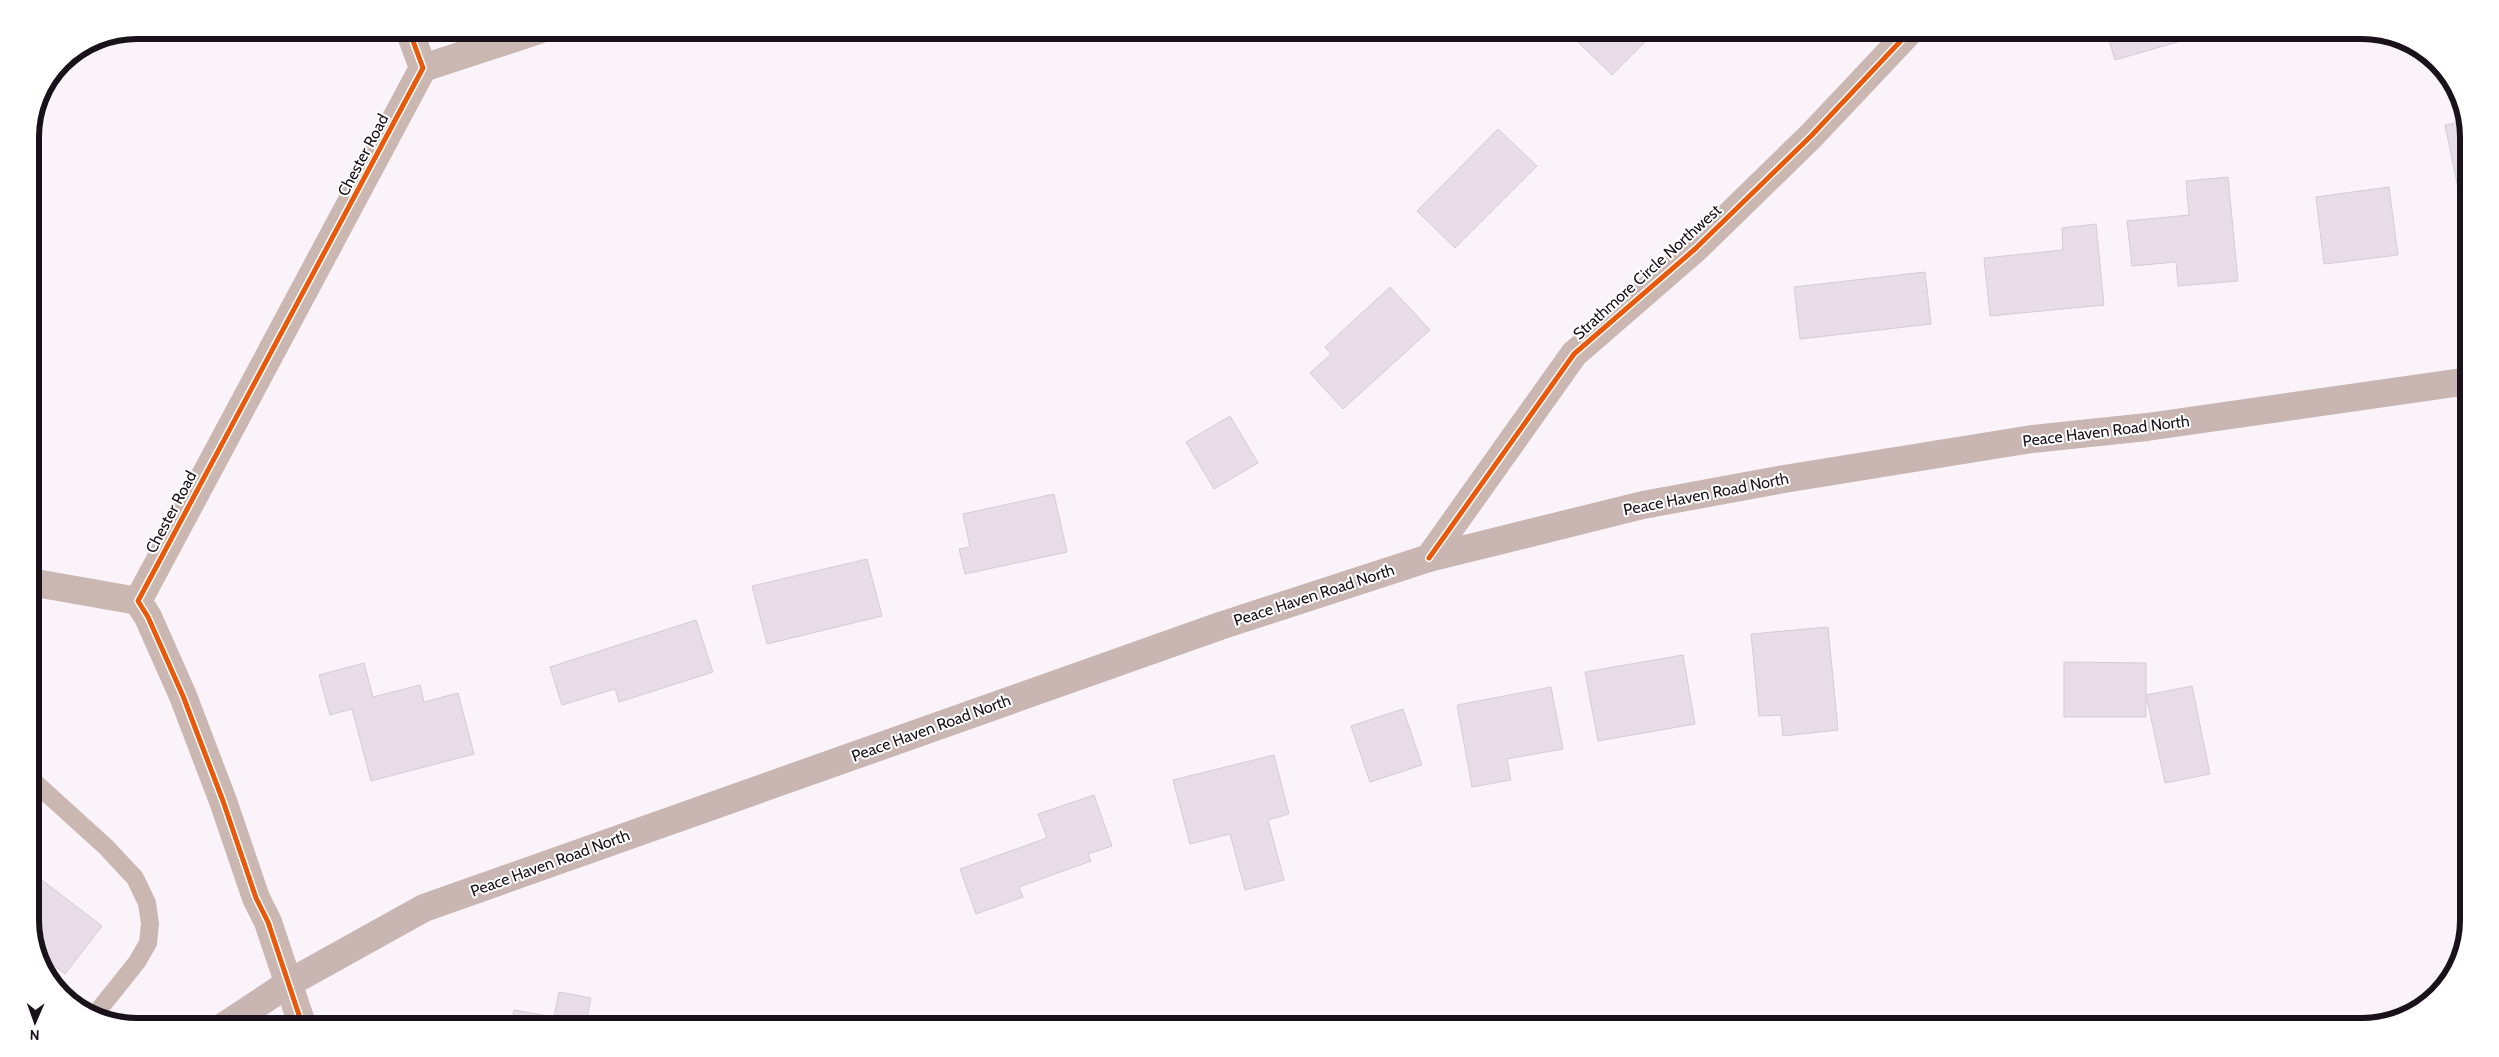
<svg xmlns="http://www.w3.org/2000/svg" width="2499" height="1057" font-family="Cabin,sans-serif">
	<rect width="100%" height="100%" fill="#faf4fa"/>
	<!-- building -->
	<g fill="#e8dce8" stroke="#d4ccd4">
		<path d="M1589,30H1657L1612,75L1578,42Z"/>
		<path d="M2106,30H2201L2202,35L2115,60Z"/>
		<path d="M2466,121L2469,130V186L2458,188L2445,125Z"/>
		<path d="M1498,129L1537,166L1455,248L1417,211Z"/>
		<path d="M2228,177L2238,281L2178,286L2176,262L2132,266L2127,221L2189,215L2186,181Z"/>
		<path d="M2389,187L2398,255L2324,264L2316,197Z"/>
		<path d="M2096,224L2104,305L1990,316L1984,258L2063,250L2062,228Z"/>
		<path d="M1925,272L1931,324L1800,339L1794,287Z"/>
		<path d="M1390,287L1430,330L1343,409L1310,373L1331,354L1325,347Z"/>
		<path d="M1230,416L1258,463L1214,489L1186,442Z"/>
		<path d="M1054,494L1067,552L965,574L959,549L970,547L963,514Z"/>
		<path d="M867,559L882,616L767,644L752,586Z"/>
		<path d="M696,620L713,672L619,702L615,689L562,705L550,667Z"/>
		<path d="M1828,627L1838,730L1783,736L1781,715L1759,716L1751,634Z"/>
		<path d="M1683,655L1695,724L1598,741L1585,672Z"/>
		<path d="M2064,662L2146,663V717H2064Z"/>
		<path d="M364,663L373,697L420,685L424,702L458,693L474,754L371,781L352,709L330,715L319,675Z"/>
		<path d="M2192,686L2210,774L2165,783L2146,695Z"/>
		<path d="M1551,687L1563,749L1507,759L1511,780L1472,787L1457,705Z"/>
		<path d="M1403,709L1422,765L1370,782L1351,726Z"/>
		<path d="M1274,755L1289,814L1268,820L1284,880L1245,890L1230,834L1190,844L1173,780Z"/>
		<path d="M1094,795L1112,846L1088,854L1091,861L1019,887L1023,897L976,914L960,869L1047,838L1038,814Z"/>
		<path d="M30,871L102,926L65,974L53,964L47,972L30,928Z"/>
		<path d="M559,992L591,998L586,1023L605,1027H510L514,1010L554,1017Z"/>
		<path d="M1000,1023L1034,1024V1027H1000Z"/>
		<path d="M2140,1023L2183,1025L2182,1027H2140Z"/>
	</g>
	<g fill="none" stroke-linecap="round" stroke-linejoin="round">
		<!-- service -->
		<path stroke="#cab7b2" stroke-width="18" d="M30,778L106,847L135,878L147,903L150,924L148,943L137,962L93,1017"/>
		<!-- minor -->
		<g stroke="#cab7b2" stroke-width="28">
			<path d="M423,68L539,30"/>
			<path d="M1429,558L1574,354L1695,249L1811,136L1911,30"/>
			<path d="M30,582L138,601"/>
			<path d="M138,601L423,68L409,30"/>
			<path d="M138,601L148,617L183,696L223,801L256,898L268,922L303,1027"/>
		</g>
		<!-- secondary -->
		<path stroke="#c9b5b1" stroke-width="28" d="M223,1027L289,983L424,908L1220,626L1429,558L1643,505L1784,479L2032,439L2147,427L2469,381"/>
		<defs>
			<g id="cycleway">
				<path d="M1429,558L1574,354L1695,249L1811,136L1911,30"/>
				<path d="M303,1027L268,922L256,898L223,801L183,696L148,617L138,601L423,68L409,30"/>
			</g>
		</defs>
		<!-- cycleway casing -->
		<use href="#cycleway" stroke="#fff" stroke-width="8"/>
		<!-- cycleway -->
		<use href="#cycleway" stroke="#e8590c" stroke-width="5"/>
	</g>
	<g text-anchor="middle" dominant-baseline="central" stroke-width="4" stroke-linejoin="round" paint-order="stroke">
		<!-- street labels -->
		<g font-size="16" fill="#1a121a" stroke="#fff">
			<text transform="translate(363 155) rotate(-62)">Chester Road</text>
			<text transform="translate(1647 272) rotate(-42)">Strathmore Circle Northwest</text>
			<text transform="translate(2106 431) rotate(-7)">Peace Haven Road North</text>
			<text transform="translate(1706 494) rotate(-11)">Peace Haven Road North</text>
			<text transform="translate(171 512) rotate(-62)">Chester Road</text>
			<text transform="translate(1314 595) rotate(-18)">Peace Haven Road North</text>
			<text transform="translate(931 728) rotate(-20)">Peace Haven Road North</text>
			<text transform="translate(550 863) rotate(-20)">Peace Haven Road North</text>
		</g>
	</g>
	<!-- crop -->
	<path d="M0 0H2499V1057H0ZM137 39H2362A98 98 0 0 1 2460 137V920A98 98 0 0 1 2362 1018H137A98 98 0 0 1 39 920V137A98 98 0 0 1 137 39Z" fill="#fff" fill-rule="evenodd"/>
	<path fill="none" stroke="#1a121a" stroke-width="6" d="M137 39H2362A98 98 0 0 1 2460 137V920A98 98 0 0 1 2362 1018H137A98 98 0 0 1 39 920V137A98 98 0 0 1 137 39Z"/>
	<!-- north arrow -->
	<g transform="translate(35 1022) rotate(182)" stroke="#ffffff" stroke-width="4" paint-order="stroke">
	<path d="M0-4L9 19L0 12L-9 19Z" fill="#1a121a"/>
	<text y="-8" font-size="14" font-weight="bold" text-anchor="middle" fill="#1a121a">N</text>
	</g>
</svg>
